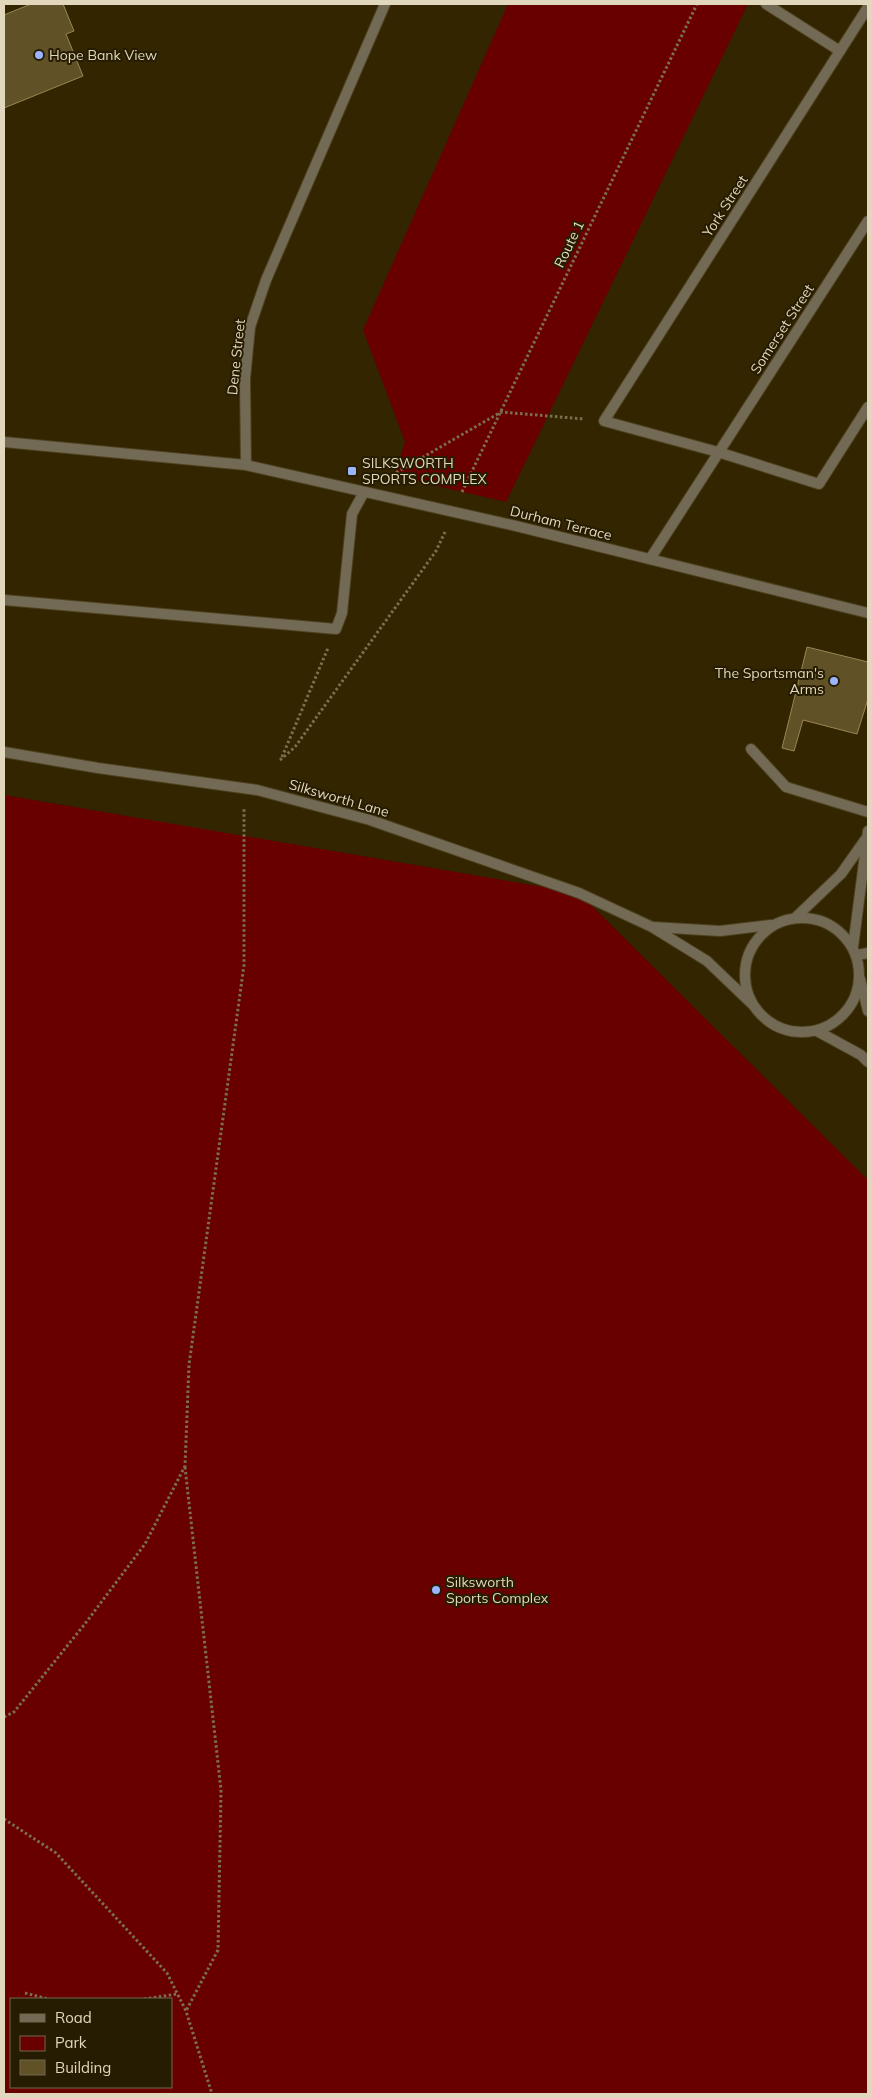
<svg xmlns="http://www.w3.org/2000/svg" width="872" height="2098" font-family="Mulish,sans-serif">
	<rect width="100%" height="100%" fill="#322500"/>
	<!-- green -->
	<g fill="#680000" fill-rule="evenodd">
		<path d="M508,4H748L506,502L394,476L405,442L363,330Z"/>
		<path d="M4,795L579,893L868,1180V2094H4ZM11,1999H171V2087H11Z"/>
	</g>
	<!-- building -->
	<g fill="#615126" stroke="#998652">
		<path d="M31,4H63L74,31L66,34L83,76L4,108V15Z"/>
		<path d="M807,647L868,662V699L857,734L803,720L794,751L782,748Z"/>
	</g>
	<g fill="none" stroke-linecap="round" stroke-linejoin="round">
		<defs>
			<g id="service">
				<path d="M4,600L336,629L342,613L352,514L364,492"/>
				<path d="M751,749L786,787L868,812"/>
				<path d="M857,955L868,953"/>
			</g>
			<g id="minor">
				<path d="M766,4L840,51"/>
				<path d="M868,7L604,421L718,452L819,484L868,407"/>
				<path d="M4,442L246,465L516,526L868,613"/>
				<path d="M246,465L245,379L250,327L266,280L385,4"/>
				<path d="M650,559L868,221"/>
			</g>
			<g id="tertiary">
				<path d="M4,752L98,768L257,790L370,820L579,893L652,927L707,961L752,1004"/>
				<path d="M796,917L841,874L865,840"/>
				<circle cx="802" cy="975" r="57"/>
				<path d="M653,927L720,931L771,925"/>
				<path d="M853,947L868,831"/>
				<path d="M860,979L868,1011"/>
				<path d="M817,1031L861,1055L868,1062"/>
			</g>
		</defs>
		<!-- service casing -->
		<use href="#service" stroke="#4e411e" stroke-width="12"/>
		<!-- minor casing -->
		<use href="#minor" stroke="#4e411e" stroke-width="12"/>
		<!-- tertiary casing -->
		<use href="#tertiary" stroke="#4e411e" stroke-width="12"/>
		<!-- path -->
		<g stroke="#7b6f4e" stroke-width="3" stroke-dasharray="2.5 2.5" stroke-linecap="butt">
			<path d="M392,475L501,412L584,419"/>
			<path d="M462,492L697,4"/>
			<path d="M282,757L328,648"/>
			<path d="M280,760L295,747L436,551L445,532"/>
			<path d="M185,1467L221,1790L218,1950L186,2011"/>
			<path d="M4,1717L14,1712L84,1625L145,1544L185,1466L189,1365L244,965V809"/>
			<path d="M4,1819L56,1853L167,1973L186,2011L212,2094"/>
			<path d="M25,1993L48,1999"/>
			<path d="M144,1999L177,1994"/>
		</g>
		<!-- service -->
		<use href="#service" stroke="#726a55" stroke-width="10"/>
		<!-- minor -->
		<use href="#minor" stroke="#726a55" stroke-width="10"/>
		<!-- tertiary -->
		<use href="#tertiary" stroke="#726a55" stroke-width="10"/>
	</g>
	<!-- markers -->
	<g fill="#9cb4fd" stroke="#261c02" stroke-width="2">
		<circle cx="39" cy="55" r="5"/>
		<rect x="347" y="466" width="10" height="10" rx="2.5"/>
		<circle cx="834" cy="681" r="5"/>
		<circle cx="436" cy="1590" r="5"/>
	</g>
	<g text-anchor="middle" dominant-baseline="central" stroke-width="4" stroke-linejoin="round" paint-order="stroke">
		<!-- poi labels -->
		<g font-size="14" fill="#e1d7bd" stroke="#261c02" text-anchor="start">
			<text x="49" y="55">Hope Bank View</text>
			<text x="362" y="463">SILKSWORTH<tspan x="362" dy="16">SPORTS COMPLEX</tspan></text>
			<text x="824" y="673" text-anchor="end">The Sportsman's<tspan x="824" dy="16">Arms</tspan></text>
			<text x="446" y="1582">Silksworth<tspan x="446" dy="16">Sports Complex</tspan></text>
		</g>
		<!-- street labels -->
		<g font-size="14" fill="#e1d7bd" stroke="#261c02">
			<text transform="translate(725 206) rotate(-57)">York Street</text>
			<text transform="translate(569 244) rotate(-64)">Route 1</text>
			<text transform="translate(782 329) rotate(-57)">Somerset Street</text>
			<text transform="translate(236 357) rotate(-84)">Dene Street</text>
			<text transform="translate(561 523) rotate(14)">Durham Terrace</text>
			<text transform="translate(339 798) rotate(16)">Silksworth Lane</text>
		</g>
	</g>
	<!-- border -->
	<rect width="872" height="2098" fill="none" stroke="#e1d7bd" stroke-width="10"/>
	<!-- legend -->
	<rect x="10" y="1998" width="162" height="90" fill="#261c02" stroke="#71674d"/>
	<rect x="20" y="2014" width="25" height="8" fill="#726a55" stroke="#71674d"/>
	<text x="55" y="2023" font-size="15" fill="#e1d7bd">Road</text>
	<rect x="20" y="2036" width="25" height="15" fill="#680000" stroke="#71674d"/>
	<text x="55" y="2048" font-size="15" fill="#e1d7bd">Park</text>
	<rect x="20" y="2060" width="25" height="15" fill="#615126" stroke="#71674d"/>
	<text x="55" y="2073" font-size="15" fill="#e1d7bd">Building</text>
</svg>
